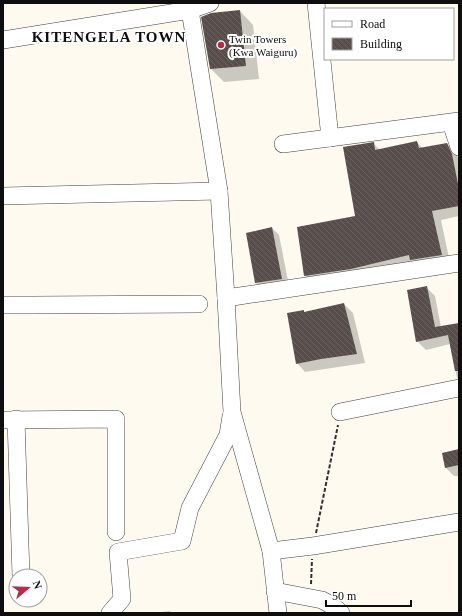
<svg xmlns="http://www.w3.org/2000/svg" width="462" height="616" font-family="'Times New Roman',serif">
	<defs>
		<pattern id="building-back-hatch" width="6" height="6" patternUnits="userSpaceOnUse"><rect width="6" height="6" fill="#574e4b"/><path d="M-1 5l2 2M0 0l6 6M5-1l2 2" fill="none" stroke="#6a6361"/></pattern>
	</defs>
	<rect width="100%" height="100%" fill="#fefaf0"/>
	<!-- shadow -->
	<g fill="#0003">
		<path d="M240,11L253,25L259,79L224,82L211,69Z"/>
		<path d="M417,142L422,148L447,144L456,153L459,160V216L441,220L450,263L314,285L305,276L356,217L373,143L380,150Z"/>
		<path d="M272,228L279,235L289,286L264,290L256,283L247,234Z"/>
		<path d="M426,287L435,296L441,327L459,324V380L457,378L450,344L426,350L417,341Z"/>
		<path d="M344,304L353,313L365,363L305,372L297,363L303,311L305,313Z"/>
		<path d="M459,450V476H454L446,468Z"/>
		<path d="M170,611L172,613H152Z"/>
	</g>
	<!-- building -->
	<g fill="url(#building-back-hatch)">
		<path d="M240,10L246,66L210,69L201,17L211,13Z"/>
		<path d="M417,141L419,148L447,143L452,154L459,189V206L432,211L442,255L410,260L409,255L351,269L304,276L297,227L355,216L343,147L374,142L375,150Z"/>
		<path d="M272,227L282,279L255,283L246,233Z"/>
		<path d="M427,286L435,327L459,323V371H455L448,335L416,342L407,290Z"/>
		<path d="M344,303L357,354L321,359L296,364L287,313L304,310V312Z"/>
		<path d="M459,449V465L445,468L442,453Z"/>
	</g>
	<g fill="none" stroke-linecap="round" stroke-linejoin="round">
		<defs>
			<g id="minor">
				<path d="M316,3L330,138"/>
				<path d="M190,10L219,191L226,298L232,412L271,551L278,613"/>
				<path d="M3,40L190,10L210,3"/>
				<path d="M451,123L459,147"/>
				<path d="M283,144L459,121"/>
				<path d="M3,196L219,191"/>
				<path d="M226,298L459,263"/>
				<path d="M3,305H33L199,304"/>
				<path d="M340,412L459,388"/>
				<path d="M16,419L21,576"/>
				<path d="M3,420L116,419V532"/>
				<path d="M271,551L313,546L459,522"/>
				<path d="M275,591L322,600L333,606L341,613"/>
				<path d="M110,613L122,599L118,552L182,541L190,508L228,435L231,416"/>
			</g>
		</defs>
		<!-- minor casing -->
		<use href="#minor" stroke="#414141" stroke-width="18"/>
		<!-- path -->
		<g stroke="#303030" stroke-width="2" stroke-dasharray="4 2" stroke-linecap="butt">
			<path d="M316,533L338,425"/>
			<path d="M311,584L312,559"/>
		</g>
		<!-- minor -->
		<use href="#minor" stroke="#fff" stroke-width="17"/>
	</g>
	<!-- markers -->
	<circle fill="#ba2a44" stroke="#fff" stroke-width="1.5" cx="221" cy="45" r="4"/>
	<g text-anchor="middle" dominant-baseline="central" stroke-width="4" stroke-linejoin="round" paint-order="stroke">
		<!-- poi labels -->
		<g font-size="11" fill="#0e0e0e" stroke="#fff" text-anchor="start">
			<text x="229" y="39">Twin Towers<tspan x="229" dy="13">(Kwa Waiguru)</tspan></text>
		</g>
		<!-- district labels -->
		<g font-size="15" font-weight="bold" letter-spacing="1" fill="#0e0e0e" stroke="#fff">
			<text x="109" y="37">KITENGELA TOWN</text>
		</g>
	</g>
	<!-- border -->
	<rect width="462" height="616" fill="none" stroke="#0e0e0e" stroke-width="8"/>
	<!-- legend -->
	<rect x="324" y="8" width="130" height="52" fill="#ffffff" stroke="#9f9f9f"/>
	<rect x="332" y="21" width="20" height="6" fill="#ffffff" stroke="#9f9f9f"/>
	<text x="360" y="28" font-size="12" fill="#0e0e0e">Road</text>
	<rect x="332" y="38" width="20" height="12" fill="url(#building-back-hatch)" stroke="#9f9f9f"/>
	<text x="360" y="48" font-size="12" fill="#0e0e0e">Building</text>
	<!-- north arrow -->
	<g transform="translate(28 588) rotate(71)"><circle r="19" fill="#ffffff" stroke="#9f9f9f"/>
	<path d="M0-3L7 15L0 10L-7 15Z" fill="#ba2a44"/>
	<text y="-6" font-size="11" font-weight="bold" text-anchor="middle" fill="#0e0e0e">N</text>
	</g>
	<!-- scale -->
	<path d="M326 600v6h85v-6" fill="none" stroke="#0e0e0e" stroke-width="2"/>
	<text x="332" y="600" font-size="12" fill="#0e0e0e" stroke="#ffffff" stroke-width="3" paint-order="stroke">50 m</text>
</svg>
